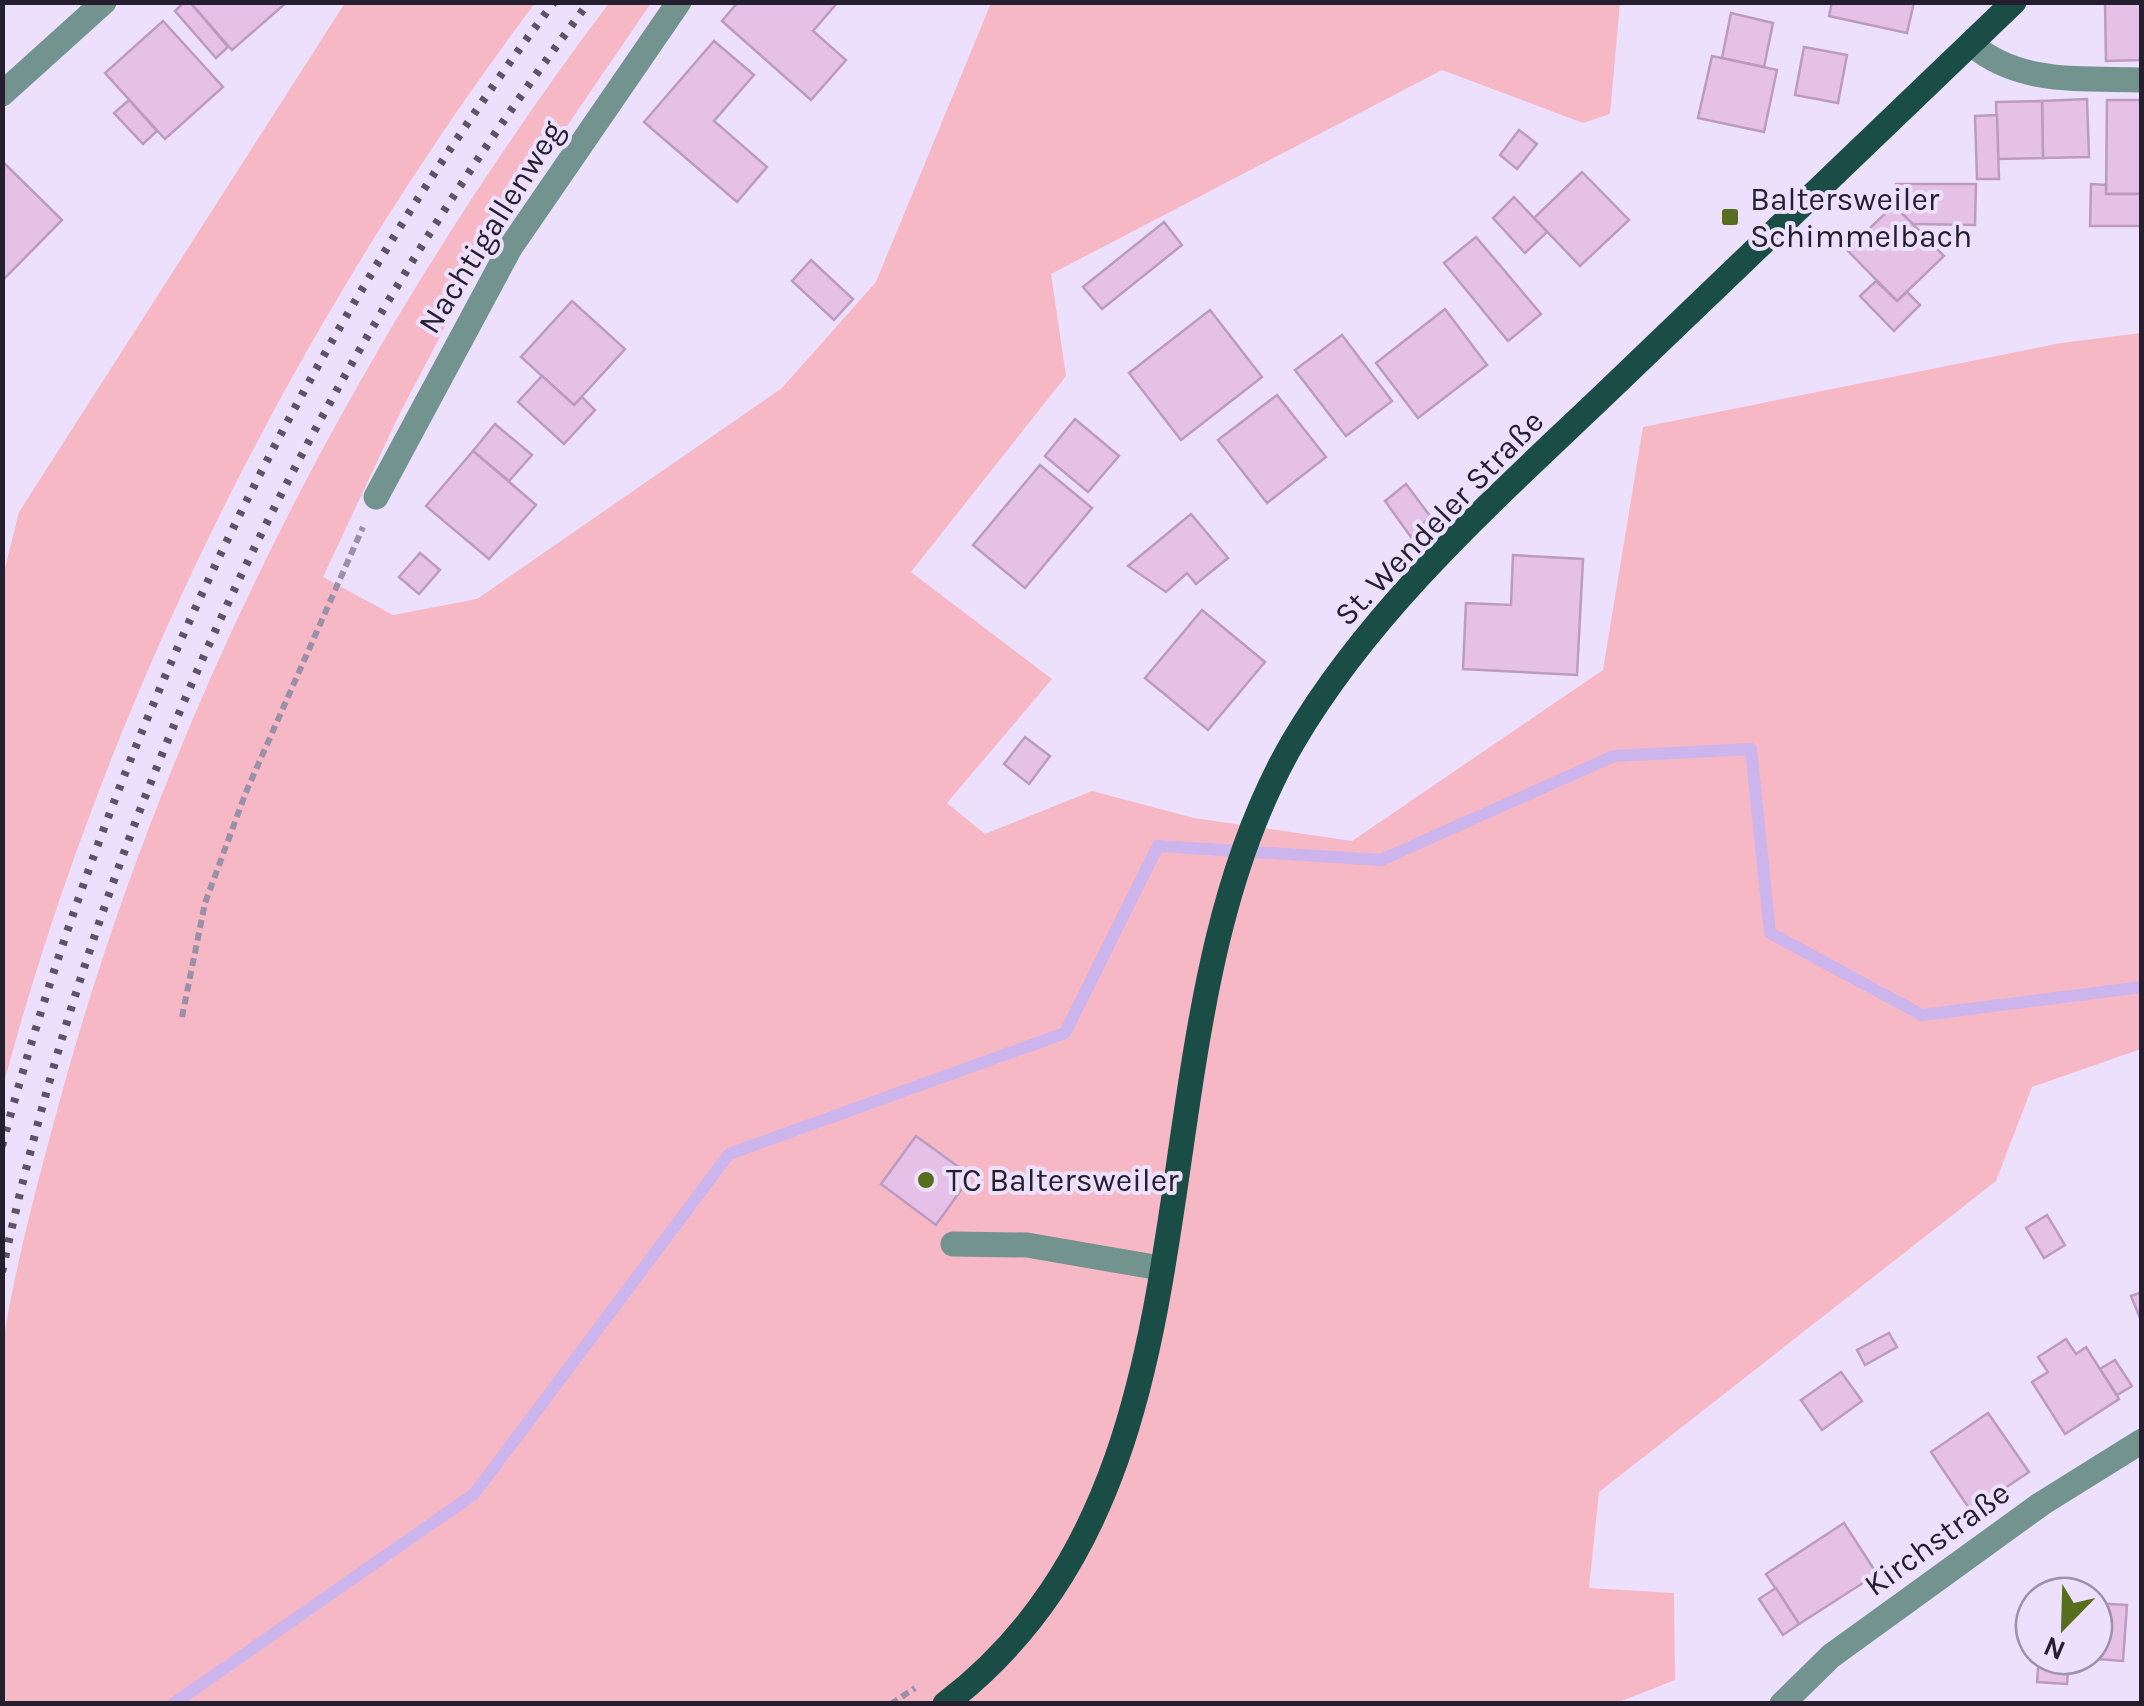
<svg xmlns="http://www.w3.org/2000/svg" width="2144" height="1706" font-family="Karla,sans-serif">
	<rect width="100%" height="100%" fill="#ece0fc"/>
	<!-- green -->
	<g fill="#f7b8c6">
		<path d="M345,3H535C294,324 107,698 3,1086L2,580L19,512Z"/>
		<path d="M609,3H651L494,233L398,417L323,577L393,615L477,599L782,388L876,282L991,3H1620L1610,114L1583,123L1442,70L1051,274L1066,376L911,572L1052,679L947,803L985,834L1092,791L1194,818L1352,841L1603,670L1643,427L2061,343L2141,333V1049L2032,1087L1996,1181L1599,1492L1589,1588L1674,1593L1675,1680L1614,1704H3C3,1623 3,1543 3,1462C3,1424 0,1380 3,1342C16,1263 37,1184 58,1107C166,708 361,333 609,3Z"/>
	</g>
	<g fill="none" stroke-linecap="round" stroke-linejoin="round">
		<!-- stream -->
		<path stroke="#ccb4ec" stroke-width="12" d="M173,1704L474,1494L729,1154L1065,1033L1158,846L1381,860L1614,756L1751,749L1770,933L1922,1015L2142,987"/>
	</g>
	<!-- building -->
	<g fill="#e5c1e7" stroke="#bd9bc0" stroke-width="2.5">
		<path d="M184,2H190L228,47L216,58L175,11Z"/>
		<path d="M190,2H287L232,50Z"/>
		<path d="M738,2H838L813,31L846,60L811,100L722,21Z"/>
		<path d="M1832,2H1914L1907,33L1829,16Z"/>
		<path d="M2105,2H2142V60L2106,61Z"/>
		<path d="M1731,13L1773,23L1764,67L1722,58Z"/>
		<path d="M163,21L223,87L165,139L105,73Z"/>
		<path d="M714,41L754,75L714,121L767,167L737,202L644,122Z"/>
		<path d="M1804,47L1847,55L1838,103L1795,95Z"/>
		<path d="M1712,56L1777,70L1764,132L1698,118Z"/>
		<path d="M2087,99L2089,157L2043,158L2042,101Z"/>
		<path d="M129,100L157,131L143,144L114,113Z"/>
		<path d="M2107,100H2142V194H2106Z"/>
		<path d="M2042,101L2043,158L1998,159L1996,102Z"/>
		<path d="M1997,115L1999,179H1977L1975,116Z"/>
		<path d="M1519,130L1537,144L1517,169L1500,155Z"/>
		<path d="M5,164L62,220L2,281V166Z"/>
		<path d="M1582,172L1629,220L1580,266L1534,218Z"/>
		<path d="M1896,184H1976L1975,225L1911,224L1894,205Z"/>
		<path d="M2091,184L2106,185V194H2142V226H2090Z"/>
		<path d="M1514,197L1547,232L1525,253L1493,218Z"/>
		<path d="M1894,205L1944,256L1897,301L1847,250Z"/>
		<path d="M1164,222L1182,245L1102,309L1083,287Z"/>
		<path d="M1476,237L1541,314L1508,341L1444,263Z"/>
		<path d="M811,260L853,299L834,320L792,281Z"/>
		<path d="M1876,281L1897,301L1907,292L1920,305L1894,331L1860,296Z"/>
		<path d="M572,301L625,349L574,405L521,357Z"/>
		<path d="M1445,309L1487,365L1418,418L1376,363Z"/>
		<path d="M1210,310L1262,377L1181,440L1129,373Z"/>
		<path d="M1342,335L1392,401L1346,436L1295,370Z"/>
		<path d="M542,376L574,405L582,397L595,410L564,444L518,402Z"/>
		<path d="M1277,395L1326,457L1267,503L1218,440Z"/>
		<path d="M1075,419L1119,456L1088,492L1045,456Z"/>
		<path d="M495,424L532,455L509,481L473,451Z"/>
		<path d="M473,451L536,505L489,559L426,506Z"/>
		<path d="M1040,465L1092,508L1025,588L973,545Z"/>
		<path d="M1406,484L1430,516L1411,537L1385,501Z"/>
		<path d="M1191,514L1228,558L1196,584L1187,573L1166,592L1128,566Z"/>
		<path d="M420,553L440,570L419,594L399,577Z"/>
		<path d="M1513,555L1583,559L1577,675L1463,669L1466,603L1511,605Z"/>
		<path d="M1202,610L1265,662L1208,730L1145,678Z"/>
		<path d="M1025,737L1050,756L1029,784L1004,764Z"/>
		<path d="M916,1136L971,1176L936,1225L881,1184Z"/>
		<path d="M2047,1215L2065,1245L2044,1258L2026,1228Z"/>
		<path d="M2142,1292V1323L2131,1296Z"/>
		<path d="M1889,1333L1897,1347L1865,1365L1857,1350Z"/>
		<path d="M2066,1339L2076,1354L2086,1347L2119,1399L2065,1434L2032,1382L2048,1372L2038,1357Z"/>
		<path d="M2115,1360L2132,1386L2117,1395L2100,1369Z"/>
		<path d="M1841,1372L1862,1401L1822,1430L1801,1400Z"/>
		<path d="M1988,1413L2029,1472L1971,1511L1931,1452Z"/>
		<path d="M1844,1523L1877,1574L1799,1624L1766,1574Z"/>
		<path d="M1776,1588L1799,1624L1783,1635L1759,1599Z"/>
		<path d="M2094,1603L2127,1605L2123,1661L2069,1657L2067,1684L2037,1682L2039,1656H2094Z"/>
	</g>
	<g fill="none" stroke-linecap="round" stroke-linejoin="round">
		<!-- path -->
		<g stroke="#9a90a7" stroke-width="6" stroke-dasharray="8 5" stroke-linecap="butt">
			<path d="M182,1017L205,903L246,792L363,527"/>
			<path d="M891,1704L915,1688"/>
		</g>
		<!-- minor -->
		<g stroke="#73938e" stroke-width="25">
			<path d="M1971,44C2020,85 2080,78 2142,80"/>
			<path d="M2,94L104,2"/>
			<path d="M376,497L510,248L679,2"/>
			<path d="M953,1244L1027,1245L1160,1268"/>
			<path d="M1782,1704L1831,1656L2041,1504L2142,1441"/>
		</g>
		<!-- major -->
		<path stroke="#194d46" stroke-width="25" d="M945,1704C1243,1476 1120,1040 1293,742C1372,607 1494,500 1606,393C1742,263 1878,133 2014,2"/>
		<!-- rail -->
		<g stroke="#5c5367" stroke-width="8" stroke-dasharray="5 10" stroke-linecap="butt">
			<path d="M2,1146C113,734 298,344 554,2"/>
			<path d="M2,1272C101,812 307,378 589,2"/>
		</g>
	</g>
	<!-- markers -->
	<g fill="#576e1e" stroke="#ece0fc" stroke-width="4">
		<rect x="1720" y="207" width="20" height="20" rx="5"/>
		<circle cx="926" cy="1180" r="10"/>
	</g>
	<g text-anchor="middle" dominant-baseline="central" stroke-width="8" stroke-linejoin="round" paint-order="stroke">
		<!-- poi labels -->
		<g font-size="32" fill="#251e2e" stroke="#ece0fc" text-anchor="start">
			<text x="1750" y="199">Baltersweiler<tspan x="1750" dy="37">Schimmelbach</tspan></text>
			<text x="946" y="1180">TC Baltersweiler</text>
		</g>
		<!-- street labels -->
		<g font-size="32" fill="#251e2e" stroke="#ece0fc">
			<text transform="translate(491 227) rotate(-58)">Nachtigallenweg</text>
			<text transform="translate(1439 518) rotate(-46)">St. Wendeler Straße</text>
			<text transform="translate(1937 1539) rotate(-36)">Kirchstraße</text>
		</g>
	</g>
	<!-- border -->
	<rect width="2144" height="1706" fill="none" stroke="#251e2e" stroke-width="10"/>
	<!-- north arrow -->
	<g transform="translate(2064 1626) rotate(203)"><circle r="48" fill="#ece0fc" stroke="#9c92aa" stroke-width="2.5"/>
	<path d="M0-8L18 38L0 25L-18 38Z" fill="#576e1e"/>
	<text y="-15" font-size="28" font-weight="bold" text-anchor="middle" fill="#251e2e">N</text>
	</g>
</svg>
